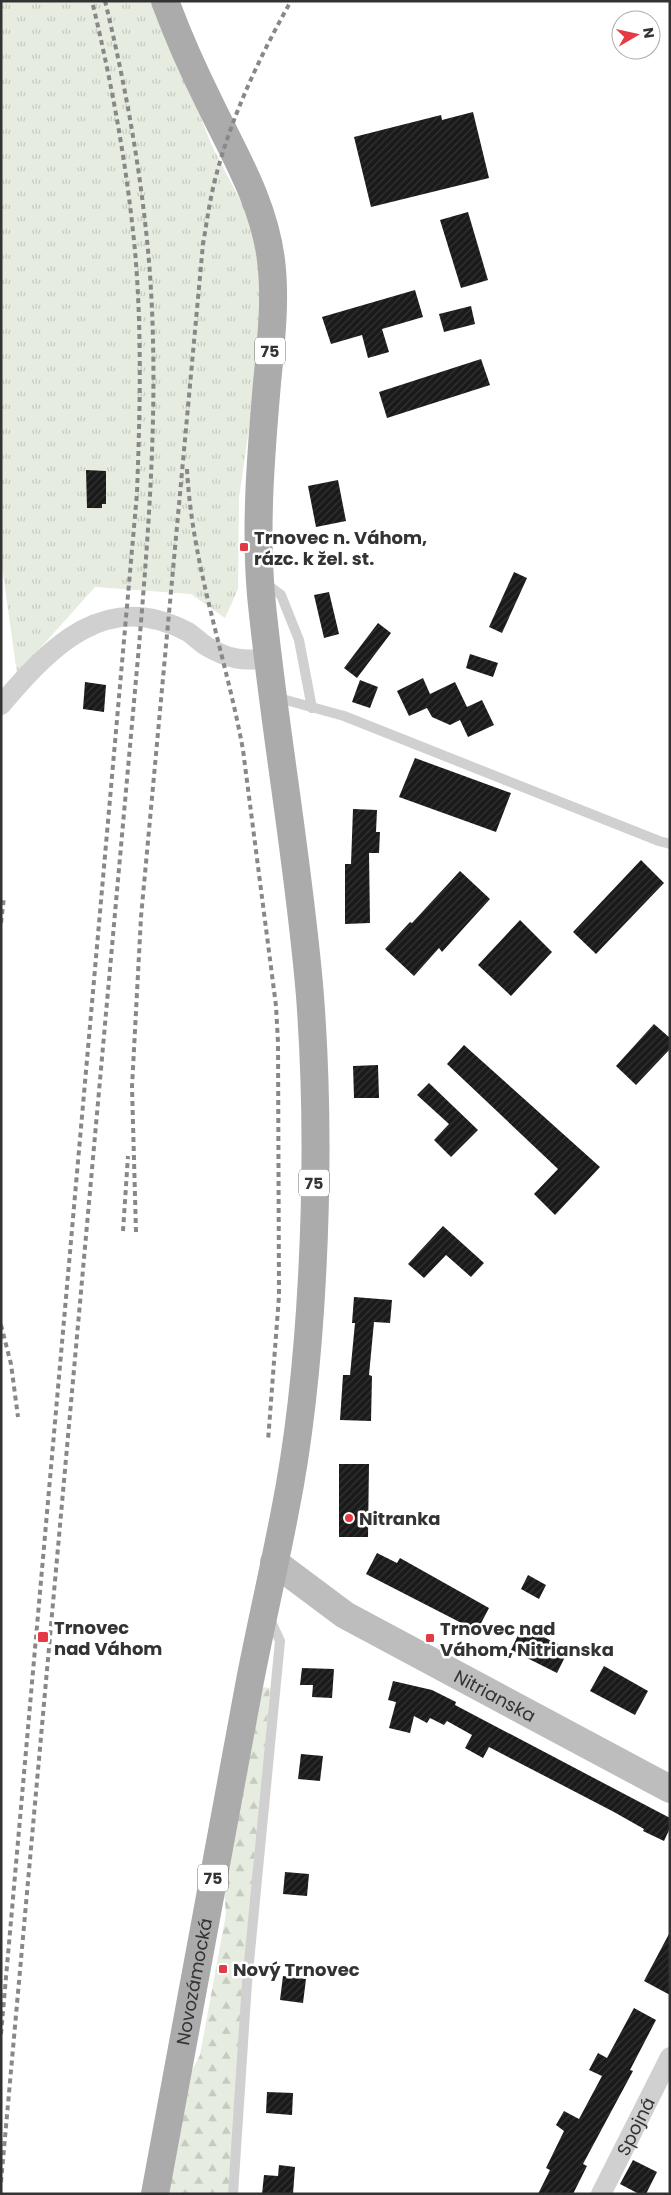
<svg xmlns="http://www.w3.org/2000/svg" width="671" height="2195" font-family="Poppins,sans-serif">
	<defs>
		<pattern id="grass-tufts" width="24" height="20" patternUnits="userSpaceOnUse" patternTransform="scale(1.25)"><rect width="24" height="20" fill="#e6ecdf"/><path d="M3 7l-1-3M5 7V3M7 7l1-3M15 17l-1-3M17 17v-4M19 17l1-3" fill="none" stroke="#c6cbc0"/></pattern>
		<pattern id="forest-firs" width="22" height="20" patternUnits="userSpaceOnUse" patternTransform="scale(1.25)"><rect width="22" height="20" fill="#e6ecdf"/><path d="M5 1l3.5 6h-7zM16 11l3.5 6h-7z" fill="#c6cbc0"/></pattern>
		<pattern id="building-hatch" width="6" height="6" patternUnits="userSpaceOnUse" patternTransform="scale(1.25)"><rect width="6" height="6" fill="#1a1a1a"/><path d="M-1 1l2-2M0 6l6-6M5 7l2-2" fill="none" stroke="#333"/></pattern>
	</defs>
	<rect width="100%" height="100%" fill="#fff"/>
	<!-- grass -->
	<path fill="url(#grass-tufts)" d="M1,1H154L212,146L250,219L262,283L263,331L239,498L238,589L225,618L191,594L95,587L17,674L1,558Z"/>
	<!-- forest -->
	<path fill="url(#forest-firs)" d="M261,1687L270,1688L228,2194H165L188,2078L200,2055L226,1914L223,1878Z"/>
	<!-- building -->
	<g fill="url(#building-hatch)">
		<path d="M473,112L489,178L371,207L354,137L441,115L442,120Z"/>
		<path d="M468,212L488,280L461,288L440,220Z"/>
		<path d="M415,290L423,317L382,329L389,352L368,358L362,335L331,344L322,317Z"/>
		<path d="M471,306L475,324L444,332L439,314Z"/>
		<path d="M481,359L490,385L387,418L379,392Z"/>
		<path d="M86,470L106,471V504H102V508H87Z"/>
		<path d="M338,480L346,521L316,527L308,486Z"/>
		<path d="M514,572L527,578L502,633L489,627Z"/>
		<path d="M329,592L339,634L324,638L314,595Z"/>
		<path d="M378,623L391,633L357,678L344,668Z"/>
		<path d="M470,654L498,663L493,677L466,668Z"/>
		<path d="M423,678L430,694L455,682L467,707L482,700L494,725L468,737L460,720L450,725L432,717L427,708L409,716L397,691Z"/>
		<path d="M360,680L378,687L370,708L352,702Z"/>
		<path d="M85,682L106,685L104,712L83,709Z"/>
		<path d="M415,758L511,793L496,832L399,797Z"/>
		<path d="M353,809L377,810L376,832H380L379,853H369L370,923L345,924V864H351Z"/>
		<path d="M641,860L664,883L596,954L573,932Z"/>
		<path d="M460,871L490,899L442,952L439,948L414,976L385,949L410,922L412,923Z"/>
		<path d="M520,920L552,952L511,996L478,965Z"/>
		<path d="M654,1024L670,1038V1049L636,1085L616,1066Z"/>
		<path d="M464,1045L600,1167L555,1215L534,1194L558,1169L447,1064Z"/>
		<path d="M378,1065L379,1098H354L353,1066Z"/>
		<path d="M429,1083L478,1130L451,1157L434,1140L449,1124L417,1095Z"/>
		<path d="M443,1226L484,1263L471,1277L446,1255L424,1278L408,1264Z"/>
		<path d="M354,1297L392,1300L390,1323L374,1322L369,1375L372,1376L371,1421L340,1420L343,1375H350L355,1323H352Z"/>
		<path d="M339,1464H369L368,1537H339Z"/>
		<path d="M377,1553L397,1563L400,1558L489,1608L477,1631L366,1574Z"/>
		<path d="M528,1575L546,1585L539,1599L521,1589Z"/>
		<path d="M522,1627L569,1649L557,1673L511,1650Z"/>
		<path d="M604,1666L648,1691L635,1715L590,1691Z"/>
		<path d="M302,1668L334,1669L332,1698L312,1697L313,1685H300Z"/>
		<path d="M393,1681L432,1690L456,1702L455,1705L670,1818V1828L664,1841L643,1831L644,1829L614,1812L489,1747L483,1758L465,1748L472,1735L447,1721L444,1725L430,1718L427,1723L414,1716L410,1733L389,1728L396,1702L388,1700Z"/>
		<path d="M301,1754L323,1756L320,1781L298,1779Z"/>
		<path d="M285,1872L309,1874L307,1896L283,1894Z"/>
		<path d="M670,1932V1995L644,1981Z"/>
		<path d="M283,1976L306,1979L303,2003L280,2000Z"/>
		<path d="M634,2008L656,2020L630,2070L633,2071L583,2164L587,2166L573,2194H538L550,2170L546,2168L564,2131L556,2125L564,2111L579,2119L602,2076L589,2070L598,2053L607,2058Z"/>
		<path d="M267,2092L293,2093L292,2115L266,2113Z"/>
		<path d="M633,2160L657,2172L646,2194H639L620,2184Z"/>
		<path d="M279,2165L295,2167L293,2194H262L264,2175L278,2176Z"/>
	</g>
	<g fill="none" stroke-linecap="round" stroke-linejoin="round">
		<!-- lane -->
		<g stroke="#d0d0d0" stroke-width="10">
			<path d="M264,582L281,595L299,640L312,708"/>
			<path d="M275,697L344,716L659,841L670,844"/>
			<path d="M233,2194L247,1983L280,1641L269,1617"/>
		</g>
		<!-- street -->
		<g stroke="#d0d0d0" stroke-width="20">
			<path d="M1,705C51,646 106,588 188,632C194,636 200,642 206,646C228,659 243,662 268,658"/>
			<path id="s1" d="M601,2194L670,2057"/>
		</g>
		<!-- secondary -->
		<path stroke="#bdbdbd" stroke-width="28" id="s2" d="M274,1562L345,1615L670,1789"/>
		<!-- primary -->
		<path stroke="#ababab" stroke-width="28" id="s3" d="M155,2194C185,2024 217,1855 249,1686C260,1628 274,1569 285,1511C300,1436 308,1353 312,1277C317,1184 317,1089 310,996C299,862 274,729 261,595C255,525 261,453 267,383C271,342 276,300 271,260C264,203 234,154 210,104C193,70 178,36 165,1"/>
		<!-- rail -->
		<g stroke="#888" stroke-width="4" stroke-dasharray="5 4" stroke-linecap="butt">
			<path d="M187,469C192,566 226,656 243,750L276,1006L278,1042L279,1296L268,1441"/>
			<path d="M1,923L4,897"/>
			<path d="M123,1231L128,1156"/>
			<path d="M136,1232L132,1087L141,917L203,244C207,221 210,198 216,176C232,115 260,56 291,1"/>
			<path d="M1,1325L11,1364L18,1417"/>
			<path d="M1,2034L137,493C140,412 142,331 135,251C127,166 112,84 92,1"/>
			<path d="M1,2182L139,646C150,515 160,382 148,250C140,166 125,83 105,1"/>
		</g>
	</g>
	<!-- markers -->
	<g fill="#e63946" stroke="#fff" stroke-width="2">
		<rect x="239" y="542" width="10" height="10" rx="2.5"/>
		<circle cx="349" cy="1518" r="5"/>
		<rect x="37" y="1631" width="12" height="12" rx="2.5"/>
		<rect x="425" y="1633" width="10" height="10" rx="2.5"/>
		<rect x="218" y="1964" width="10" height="10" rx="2.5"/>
	</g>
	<g text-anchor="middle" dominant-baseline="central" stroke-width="5" stroke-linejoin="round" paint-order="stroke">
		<!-- shield labels -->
		<g fill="#fff" stroke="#707070" stroke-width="1">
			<rect x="255" y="337.5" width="30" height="27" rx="4"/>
			<rect x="299" y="1169.5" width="30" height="27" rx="4"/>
			<rect x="198" y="1864.5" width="30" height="27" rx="4"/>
		</g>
		<g font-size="16" font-weight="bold" fill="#333">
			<text x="270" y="351">75</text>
			<text x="314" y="1183">75</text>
			<text x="213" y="1878">75</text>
		</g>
		<!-- poi labels -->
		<g font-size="18" font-weight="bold" fill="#333" stroke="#fff" text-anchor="start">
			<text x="254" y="537">Trnovec n. Váhom,<tspan x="254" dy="21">rázc. k žel. st.</tspan></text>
			<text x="359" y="1518">Nitranka</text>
			<text x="54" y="1627">Trnovec<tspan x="54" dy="21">nad Váhom</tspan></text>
			<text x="440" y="1628">Trnovec nad<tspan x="440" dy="21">Váhom, Nitrianska</tspan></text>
			<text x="233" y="1969">Nový Trnovec</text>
		</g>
		<!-- street labels -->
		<g font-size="18" fill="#333" stroke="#fff">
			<text stroke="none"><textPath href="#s2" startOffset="259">Nitrianska</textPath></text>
			<text stroke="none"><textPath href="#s3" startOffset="216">Novozámocká</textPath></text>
			<text stroke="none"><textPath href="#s1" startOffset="76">Spojná</textPath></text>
		</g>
	</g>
	<!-- border -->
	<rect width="671" height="2195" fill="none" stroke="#333333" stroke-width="5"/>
	<!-- north arrow -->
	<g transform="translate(636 35) rotate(81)"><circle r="24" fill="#ffffff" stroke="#adadad"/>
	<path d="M0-4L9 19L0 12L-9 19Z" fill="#e63946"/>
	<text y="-8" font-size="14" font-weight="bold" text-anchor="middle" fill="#333333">N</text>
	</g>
</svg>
